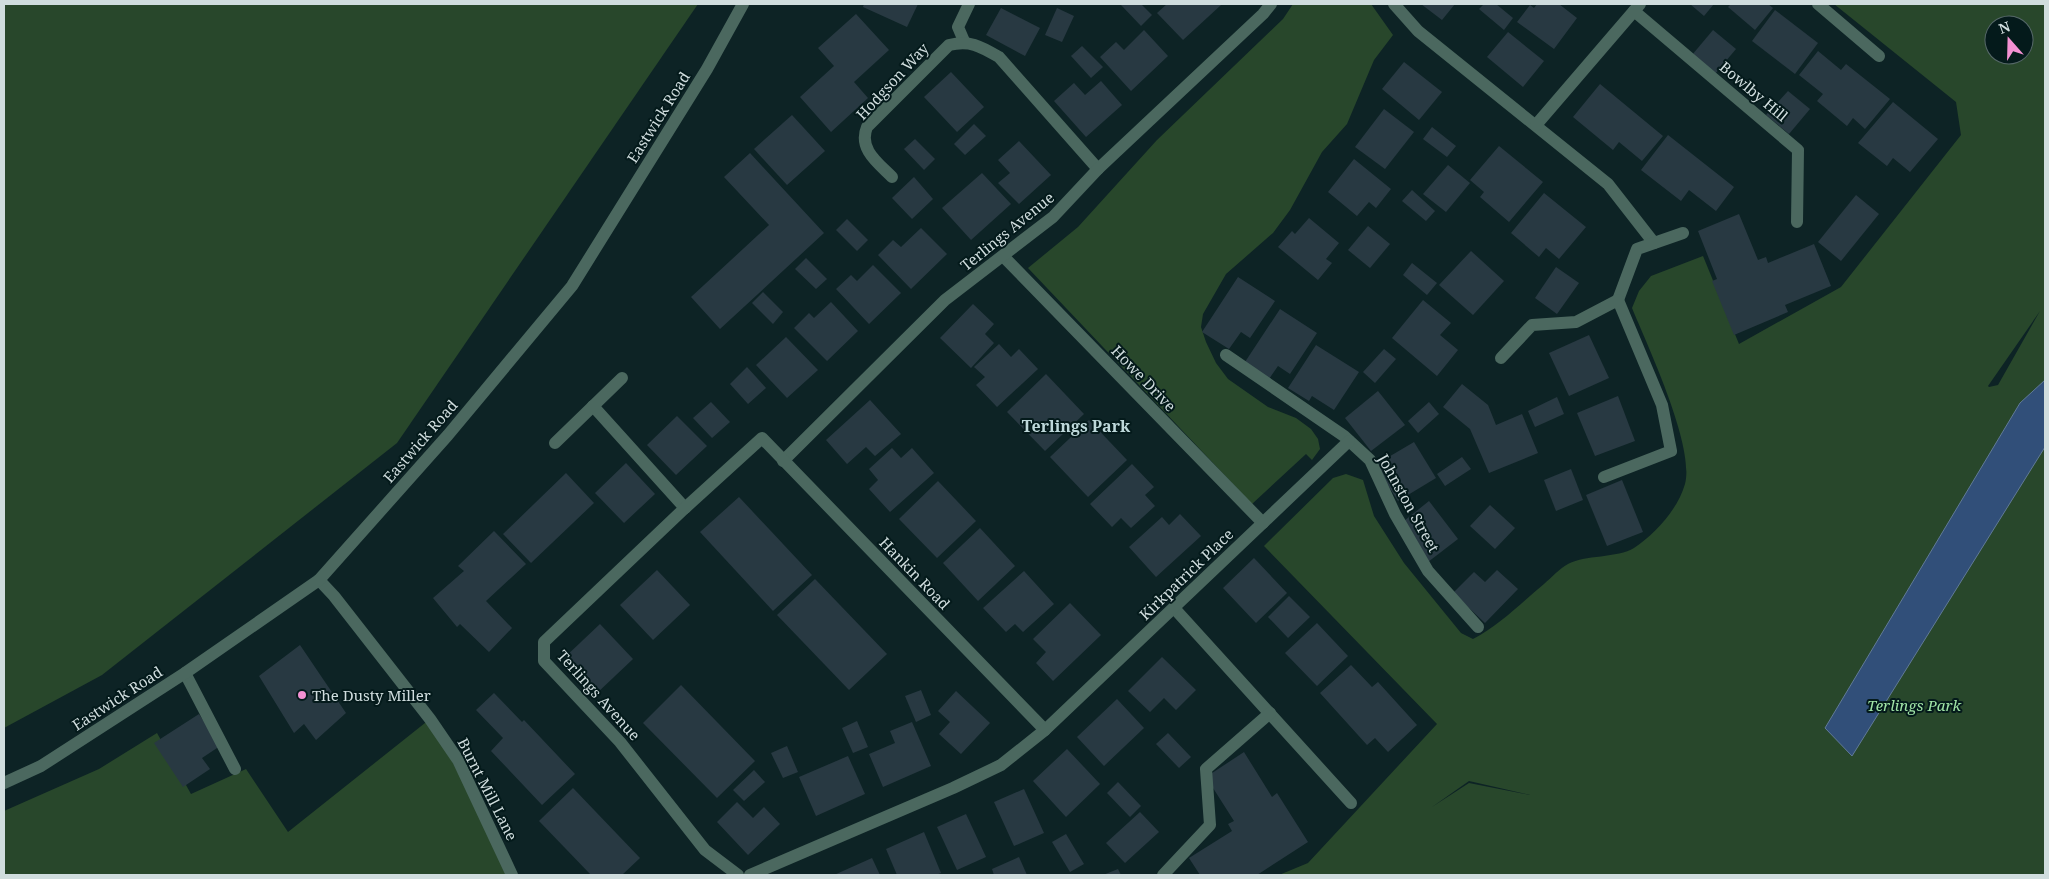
<svg xmlns="http://www.w3.org/2000/svg" width="2049" height="879" font-family="'Noto Serif',serif">
	<rect width="100%" height="100%" fill="#0d2325"/>
	<!-- green -->
	<g fill="#28472b" fill-rule="evenodd">
		<path d="M4,4H698L397,443L102,675L4,728Z"/>
		<path d="M1293,4H1371L1393,35L1374,60L1347,124L1322,152L1290,210L1273,233L1226,274L1203,314L1201,327L1206,342L1216,363L1228,379L1268,407L1296,418L1311,429L1318,439L1320,449L1312,460L1306,454L1252,504L1028,268L1078,227L1157,140L1283,19Z"/>
		<path d="M1834,4H2045V875H1279L1308,863L1437,724L1264,546L1333,478L1346,474L1363,480L1374,516L1404,563L1461,633L1473,639C1500,625 1521,603 1544,584C1552,577 1559,569 1568,564C1584,555 1618,558 1634,548C1655,534 1678,509 1685,484C1695,446 1648,347 1632,308L1639,291L1651,276L1703,256L1739,344L1841,287L1961,135L1956,102ZM1994,25H2024V55H1994ZM2040,311L1998,385L1989,387L1988,386ZM1469,781L1530,795L1469,783L1432,807Z"/>
		<path d="M430,719L512,875H4V811L99,769L157,733L191,794L246,769L288,832Z"/>
	</g>
	<!-- water -->
	<path fill="#314f79" stroke="#617a97" d="M2045,380V447L1852,756L1825,728L2020,403Z"/>
	<!-- building -->
	<g fill="#283942">
		<path d="M864,4H918L907,27L863,7Z"/>
		<path d="M1123,4H1141L1152,15L1141,26L1121,5Z"/>
		<path d="M1167,4H1220L1221,5L1183,40L1157,13Z"/>
		<path d="M1421,4H1455L1442,20Z"/>
		<path d="M1484,4H1496L1513,18L1504,30L1479,9Z"/>
		<path d="M1537,4H1559L1577,18L1554,49L1517,22L1530,5L1534,8Z"/>
		<path d="M1690,4H1714L1704,16Z"/>
		<path d="M1731,4H1768L1773,8L1755,30L1728,7Z"/>
		<path d="M1001,8L1040,28L1025,56L986,35Z"/>
		<path d="M1057,8L1074,16L1062,42L1045,35Z"/>
		<path d="M1775,10L1818,43L1795,74L1752,41Z"/>
		<path d="M856,14L889,50L854,82L868,98L831,132L800,97L834,66L818,48Z"/>
		<path d="M1144,30L1168,56L1131,91L1100,57L1116,42L1124,50Z"/>
		<path d="M1713,30L1736,49L1715,74L1692,55Z"/>
		<path d="M1508,32L1544,61L1523,87L1487,57Z"/>
		<path d="M1082,46L1103,67L1091,78L1071,56Z"/>
		<path d="M1818,51L1841,70L1846,64L1890,99L1865,129L1853,118L1847,126L1817,101L1823,94L1799,75Z"/>
		<path d="M1404,62L1442,92L1419,120L1382,89Z"/>
		<path d="M951,72L984,107L957,132L924,97Z"/>
		<path d="M1101,81L1122,105L1086,137L1054,101L1074,83L1085,95Z"/>
		<path d="M1600,84L1663,136L1642,161L1619,142L1613,150L1573,117Z"/>
		<path d="M1788,91L1810,109L1789,134L1766,115Z"/>
		<path d="M1893,102L1938,139L1910,172L1893,158L1887,166L1858,143Z"/>
		<path d="M1384,109L1414,132L1385,169L1355,147Z"/>
		<path d="M792,115L825,151L787,185L754,149Z"/>
		<path d="M974,124L986,136L965,155L954,144Z"/>
		<path d="M1432,127L1456,146L1447,157L1423,139Z"/>
		<path d="M1668,135L1734,187L1716,211L1689,190L1681,201L1641,170Z"/>
		<path d="M915,139L935,159L924,170L904,149Z"/>
		<path d="M1019,141L1051,175L1019,204L998,183L1010,173L998,160Z"/>
		<path d="M1499,146L1543,182L1509,222L1480,197L1484,192L1470,180Z"/>
		<path d="M750,153L824,233L720,329L691,297L769,225L724,177Z"/>
		<path d="M1354,159L1391,189L1376,208L1369,202L1357,216L1328,192Z"/>
		<path d="M1448,165L1470,183L1446,212L1423,194Z"/>
		<path d="M982,173L1011,204L971,240L942,208Z"/>
		<path d="M914,177L933,199L912,219L892,198Z"/>
		<path d="M1412,190L1435,211L1426,221L1402,201Z"/>
		<path d="M1544,193L1586,227L1559,259L1546,248L1539,257L1511,233Z"/>
		<path d="M1856,195L1879,214L1841,261L1818,242Z"/>
		<path d="M1739,214L1758,260L1766,257L1768,263L1814,244L1831,286L1785,305L1788,312L1734,335L1712,281L1717,279L1698,231Z"/>
		<path d="M1309,218L1339,243L1326,259L1332,263L1318,280L1278,247L1292,231L1295,234Z"/>
		<path d="M847,219L868,240L857,251L836,230Z"/>
		<path d="M1368,226L1390,244L1370,268L1348,250Z"/>
		<path d="M921,228L947,254L911,289L878,255L893,240L901,247Z"/>
		<path d="M1471,251L1504,281L1473,315L1439,285Z"/>
		<path d="M806,258L827,279L816,289L795,269Z"/>
		<path d="M1412,263L1437,283L1427,295L1403,275Z"/>
		<path d="M873,265L901,293L869,324L836,289L851,275L857,281Z"/>
		<path d="M1556,267L1579,283L1557,314L1535,298Z"/>
		<path d="M1238,277L1275,301L1250,338L1241,332L1229,349L1202,332Z"/>
		<path d="M763,292L783,312L773,324L752,303Z"/>
		<path d="M1423,300L1451,323L1440,335L1458,350L1437,376L1392,338Z"/>
		<path d="M831,302L858,331L827,361L794,328L809,313L814,318Z"/>
		<path d="M973,304L994,324L985,334L994,343L971,368L940,338Z"/>
		<path d="M1280,309L1317,333L1290,374L1278,366L1269,379L1245,362Z"/>
		<path d="M1589,335L1609,378L1569,396L1549,353Z"/>
		<path d="M786,337L818,370L787,398L756,365Z"/>
		<path d="M999,344L1011,357L1019,349L1038,369L997,407L976,385L985,377L974,367Z"/>
		<path d="M1316,345L1359,372L1334,410L1312,396L1309,401L1288,388Z"/>
		<path d="M1384,349L1396,359L1375,383L1363,372Z"/>
		<path d="M747,367L766,388L748,404L730,384Z"/>
		<path d="M1046,374L1084,414L1045,451L1007,412Z"/>
		<path d="M1462,384L1488,405L1496,425L1522,414L1538,453L1489,473L1470,429L1443,407Z"/>
		<path d="M1378,391L1405,425L1371,451L1345,418Z"/>
		<path d="M1618,396L1635,441L1595,456L1577,413Z"/>
		<path d="M1557,397L1564,414L1535,427L1528,411Z"/>
		<path d="M870,400L901,434L875,456L866,447L847,464L826,440Z"/>
		<path d="M711,402L730,422L712,438L693,418Z"/>
		<path d="M1429,402L1439,414L1418,433L1408,421Z"/>
		<path d="M677,416L707,446L676,475L647,445Z"/>
		<path d="M1089,420L1127,460L1088,497L1050,457Z"/>
		<path d="M1414,442L1436,478L1398,501L1375,465Z"/>
		<path d="M892,448L901,458L912,448L934,473L890,512L869,489L878,480L869,469Z"/>
		<path d="M1462,457L1471,469L1445,486L1437,474Z"/>
		<path d="M626,463L655,494L624,523L595,493Z"/>
		<path d="M1132,464L1154,487L1145,495L1155,506L1131,528L1121,518L1112,527L1090,504Z"/>
		<path d="M1571,469L1583,500L1556,511L1544,480Z"/>
		<path d="M566,473L594,503L531,563L503,534Z"/>
		<path d="M1622,480L1643,532L1607,546L1586,495Z"/>
		<path d="M938,481L976,521L937,558L899,519Z"/>
		<path d="M739,497L812,575L773,611L700,532Z"/>
		<path d="M1429,501L1458,539L1428,562L1399,525Z"/>
		<path d="M1490,505L1515,528L1495,549L1470,526Z"/>
		<path d="M1180,514L1201,536L1156,577L1129,547L1162,517L1169,525Z"/>
		<path d="M980,528L1015,566L978,601L943,563Z"/>
		<path d="M494,531L526,564L486,601L512,628L489,652L460,624L457,627L433,598L464,571L458,566Z"/>
		<path d="M1254,558L1287,593L1256,623L1223,588Z"/>
		<path d="M657,570L690,605L653,640L620,605Z"/>
		<path d="M1497,570L1518,589L1485,623L1453,593L1474,572L1485,582Z"/>
		<path d="M1024,571L1054,604L1023,632L1015,624L1006,632L983,608Z"/>
		<path d="M815,579L887,654L849,690L777,615Z"/>
		<path d="M1289,596L1310,617L1288,638L1268,617Z"/>
		<path d="M1070,603L1101,635L1053,681L1036,663L1046,652L1033,639Z"/>
		<path d="M1317,623L1348,656L1317,686L1285,653Z"/>
		<path d="M600,624L633,659L596,694L563,659Z"/>
		<path d="M300,645L346,713L316,740L304,724L294,733L259,676Z"/>
		<path d="M1162,657L1196,690L1176,710L1164,698L1150,712L1128,691Z"/>
		<path d="M1351,665L1372,687L1378,682L1417,725L1388,752L1375,738L1367,745L1320,693Z"/>
		<path d="M681,685L755,761L717,798L643,723Z"/>
		<path d="M921,690L931,715L916,722L905,696Z"/>
		<path d="M956,691L990,723L961,754L939,734L950,722L938,711Z"/>
		<path d="M494,693L522,722L524,720L575,774L542,805L491,751L503,738L476,710Z"/>
		<path d="M1117,699L1144,728L1104,766L1077,737Z"/>
		<path d="M199,714L220,746L202,758L210,769L183,787L154,743Z"/>
		<path d="M857,721L868,747L853,753L842,728Z"/>
		<path d="M912,722L931,766L883,787L869,754L895,743L890,731Z"/>
		<path d="M1168,733L1191,757L1179,768L1156,744Z"/>
		<path d="M787,746L798,772L783,778L771,753Z"/>
		<path d="M1067,749L1100,784L1066,817L1033,781Z"/>
		<path d="M1244,752L1272,797L1277,793L1308,842L1257,875H1200L1189,858L1232,831L1228,824L1234,821L1206,777Z"/>
		<path d="M848,756L865,794L816,816L799,777Z"/>
		<path d="M754,770L765,782L744,801L733,790Z"/>
		<path d="M1118,782L1141,806L1130,817L1107,793Z"/>
		<path d="M573,788L640,858L622,875H591L539,821Z"/>
		<path d="M1024,789L1044,833L1014,846L994,802Z"/>
		<path d="M737,802L753,818L764,807L780,824L748,855L717,822Z"/>
		<path d="M1140,812L1159,832L1125,863L1106,843Z"/>
		<path d="M966,814L986,857L957,870L937,827Z"/>
		<path d="M924,832L941,873L936,875H897L886,849Z"/>
		<path d="M1066,834L1084,864L1070,872L1052,842Z"/>
		<path d="M1019,857L1027,875H994L992,869Z"/>
		<path d="M872,858L880,875H834Z"/>
		<path d="M1118,869L1121,875H1103Z"/>
	</g>
	<g fill="none" stroke-linecap="round" stroke-linejoin="round">
		<!-- minor -->
		<g stroke="#4b685f" stroke-width="12">
			<path d="M1394,4L1418,31L1608,184L1654,243"/>
			<path d="M1818,4L1879,56"/>
			<path d="M1634,11L1798,150L1797,222"/>
			<path d="M964,41L958,27L969,4"/>
			<path d="M1536,125L1640,4"/>
			<path d="M892,177C878,163 858,149 867,127L949,45C970,40 980,46 999,57L1098,169"/>
			<path d="M1003,256L1263,523"/>
			<path d="M1618,300L1637,249L1683,233"/>
			<path d="M1226,355L1344,436L1370,460L1395,514L1428,571L1478,627"/>
			<path d="M1501,358L1532,325L1576,322L1618,300L1662,405L1671,451L1604,477"/>
			<path d="M593,406L685,508"/>
			<path d="M555,443L622,378"/>
			<path d="M783,461L945,300L1053,217L1098,169L1263,14L1271,4"/>
			<path d="M319,580L334,596L430,719L458,760L512,875"/>
			<path d="M1174,608L1351,803"/>
			<path d="M185,673L235,769"/>
			<path d="M4,783L41,766L185,673L319,580L448,435L572,286L707,69L743,4"/>
			<path d="M738,875L705,850L620,742L544,661V642L685,508L762,438L1045,730"/>
			<path d="M750,875L953,788L1001,765L1045,730L1349,441"/>
			<path d="M1163,875L1210,825L1206,769L1270,713"/>
		</g>
	</g>
	<!-- markers -->
	<circle fill="#f491d3" stroke="#041a1b" stroke-width="2" cx="302" cy="695" r="5"/>
	<g text-anchor="middle" dominant-baseline="central" stroke-width="4" stroke-linejoin="round" paint-order="stroke">
		<!-- street labels -->
		<g font-size="15" fill="#d0ddde" stroke="#041a1b">
			<text transform="translate(892 81) rotate(-47)">Hodgson Way</text>
			<text transform="translate(1754 91) rotate(40)">Bowlby Hill</text>
			<text transform="translate(658 117) rotate(-58)">Eastwick Road</text>
			<text transform="translate(1007 231) rotate(-39)">Terlings Avenue</text>
			<text transform="translate(1144 378) rotate(46)">Howe Drive</text>
			<text transform="translate(420 441) rotate(-49)">Eastwick Road</text>
			<text transform="translate(1409 503) rotate(61)">Johnston Street</text>
			<text transform="translate(915 573) rotate(46)">Hankin Road</text>
			<text transform="translate(1186 574) rotate(-44)">Kirkpatrick Place</text>
			<text transform="translate(599 695) rotate(48)">Terlings Avenue</text>
			<text transform="translate(117 698) rotate(-33)">Eastwick Road</text>
			<text transform="translate(488 789) rotate(63)">Burnt Mill Lane</text>
		</g>
		<!-- poi labels -->
		<g font-size="15" fill="#d0ddde" stroke="#041a1b" text-anchor="start">
			<text x="312" y="695">The Dusty Miller</text>
		</g>
		<!-- park labels -->
		<g font-size="15" font-style="italic" fill="#a0e4a6" stroke="#041a1b">
			<text x="1914" y="705">Terlings Park</text>
		</g>
		<!-- neighbourhood labels -->
		<g font-size="16" font-weight="bold" fill="#bed8da" stroke="#041a1b">
			<text x="1076" y="426">Terlings Park</text>
		</g>
	</g>
	<!-- border -->
	<rect width="2049" height="879" fill="none" stroke="#d0ddde" stroke-width="10"/>
	<!-- north arrow -->
	<g transform="translate(2009 40) rotate(340)"><circle r="24" fill="#041a1b" stroke="#566869"/>
	<path d="M0-4L9 19L0 12L-9 19Z" fill="#f491d3"/>
	<text y="-8" font-size="14" font-weight="bold" text-anchor="middle" fill="#d0ddde">N</text>
	</g>
</svg>
